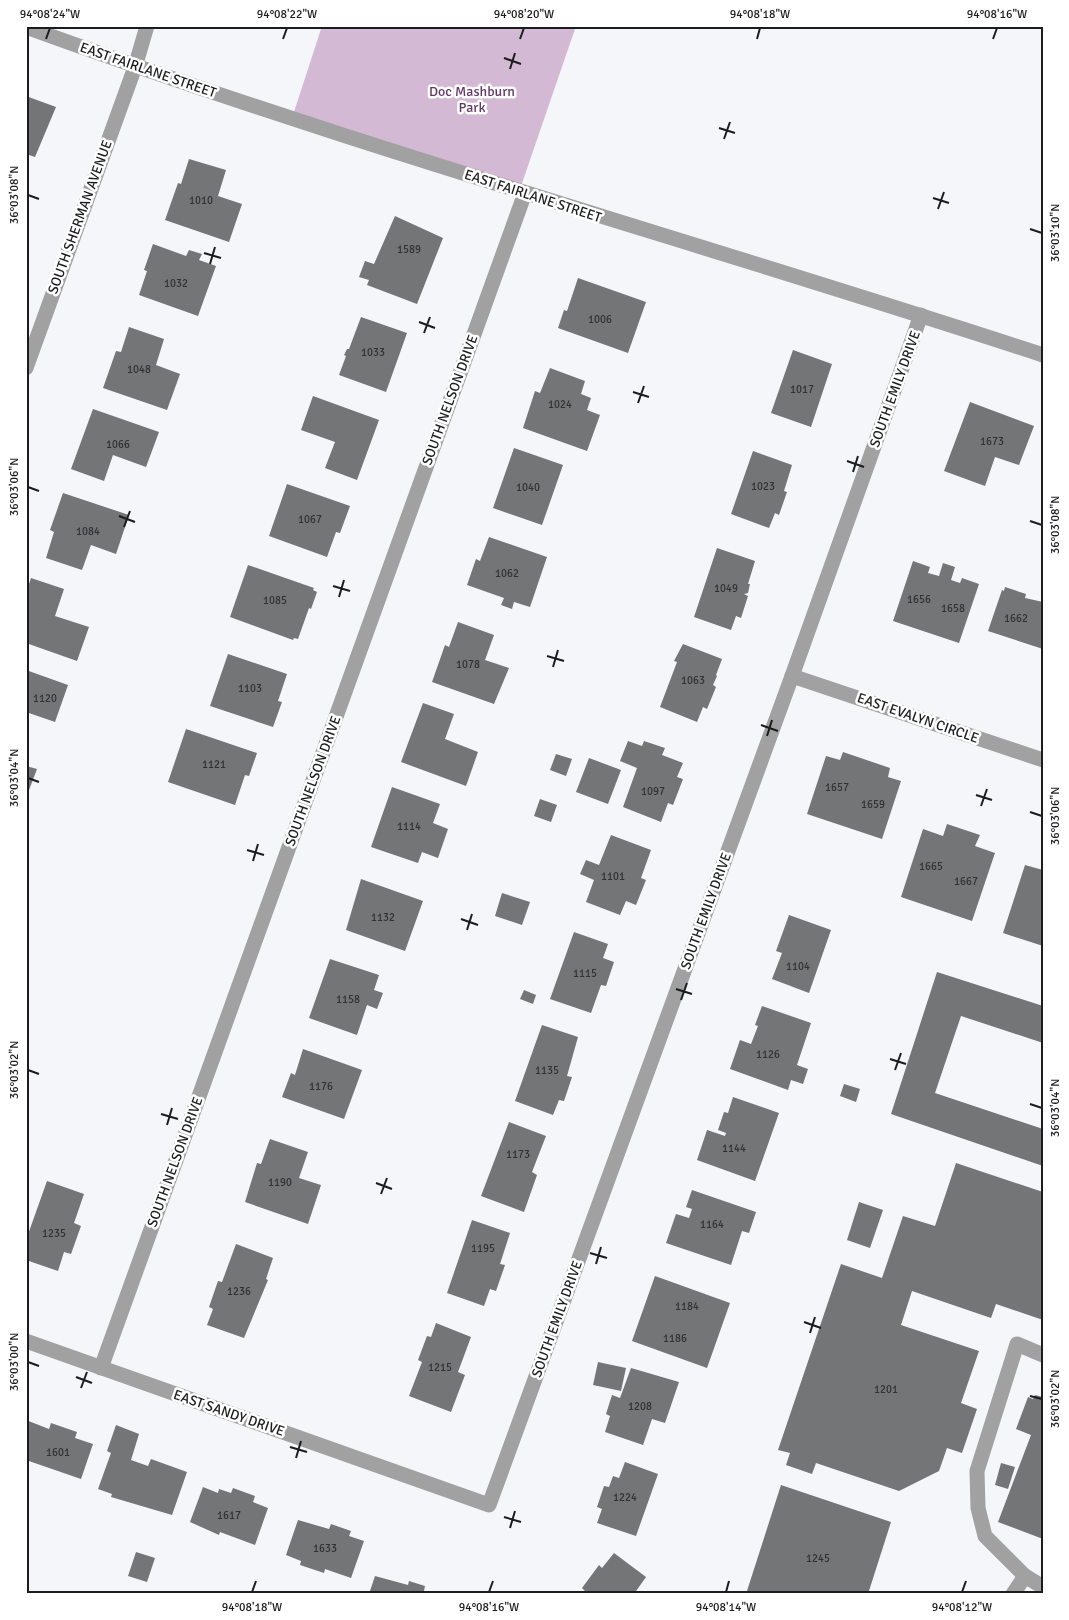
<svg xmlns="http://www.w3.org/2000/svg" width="1069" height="1620" font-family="Signika,sans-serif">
	<rect width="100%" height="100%" fill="#f5f6f9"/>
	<!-- green -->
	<path fill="#d4b9d5" d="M322,26H576L519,192L292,118Z"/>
	<!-- building -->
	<g fill="#737577">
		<path d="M26,96L56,107L35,157L26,154Z"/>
		<path d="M189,159L226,170L218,196L242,204L229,242L165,220L178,183L181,184Z"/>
		<path d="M395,216L443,238L417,304L367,285L369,280L359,277L365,261L374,264Z"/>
		<path d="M153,244L186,256L189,250L202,254L199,260L216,266L198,316L139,295L147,271L144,270Z"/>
		<path d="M578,278L646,302L628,353L558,328L564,310L567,311Z"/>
		<path d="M361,317L407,333L386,392L339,375L346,356L344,355L347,349H349Z"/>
		<path d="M129,327L164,339L156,365L180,374L167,410L103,388L116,351L121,352Z"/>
		<path d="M793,350L832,364L811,427L771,413Z"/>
		<path d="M550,368L585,381L581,394L591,398L587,410L600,415L587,451L523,428L535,391L540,393Z"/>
		<path d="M313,396L379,420L357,480L325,468L335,442L301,430Z"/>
		<path d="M970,402L1034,426L1019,465L995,457L985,486L944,471Z"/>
		<path d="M93,409L159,432L146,467L113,455L104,481L71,469Z"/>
		<path d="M514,448L563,465L542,525L493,508Z"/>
		<path d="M753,451L792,465L784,491L787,492L779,515L775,513L769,528L731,514Z"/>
		<path d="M287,484L350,506L340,533L336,532L327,557L269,536Z"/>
		<path d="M63,493L129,515L116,554L91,545L82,570L46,558L54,532L50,530Z"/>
		<path d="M489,537L547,557L530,607L514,602L512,609L501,605L504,598L467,585L476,559L480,561Z"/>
		<path d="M717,548L755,561L748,584H750L748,593L744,594L748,596L741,618L736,616L731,630L694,617Z"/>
		<path d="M913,561L930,567L928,573L939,576L943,563L955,567L951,580L960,583L962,578L979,584L959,643L893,621Z"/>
		<path d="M248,565L314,588L313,590L317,592L311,609L309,608L298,639L294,638L293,640L230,617Z"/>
		<path d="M31,578L64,589L55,616L89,627L77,661L26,643V593Z"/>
		<path d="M1005,587L1026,594L1025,598L1043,602V649L988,631L1002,590L1004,591Z"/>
		<path d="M458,622L494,635L485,660L509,668L494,704L432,682L445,645L449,647Z"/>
		<path d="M683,644L722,659L716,675L717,676L713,685L716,687L707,709L703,707L697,722L660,707L677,662L674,661Z"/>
		<path d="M228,654L287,674L278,701L282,702L273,727L210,706Z"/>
		<path d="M26,670L68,685L55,722L26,712Z"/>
		<path d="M423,703L454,714L445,739L478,752L466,786L401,762Z"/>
		<path d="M186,729L257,753L249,776L245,775L235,805L168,782Z"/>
		<path d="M628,741L642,746L644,741L665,748L662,755L683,763L677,777L683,779L673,805L668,803L661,822L623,807L637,768L620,761Z"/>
		<path d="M843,752L890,768L888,777L901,781L882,839L807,814L826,756L840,760Z"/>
		<path d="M556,754L572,759L566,776L550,770Z"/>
		<path d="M589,758L621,770L608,804L576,792Z"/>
		<path d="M26,766L37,769L26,798Z"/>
		<path d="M392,787L440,804L433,823L448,829L438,858L422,852L418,863L371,847Z"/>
		<path d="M540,799L557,805L551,822L534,816Z"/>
		<path d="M947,824L980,835L975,846L995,853L972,921L901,897L923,829L943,836Z"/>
		<path d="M611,835L651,850L641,878L646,880L636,905L626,901L620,915L586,902L594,880L580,874L586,860L599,865Z"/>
		<path d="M1025,865L1043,870V946L1003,933Z"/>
		<path d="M361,879L423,901L405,951L346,930Z"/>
		<path d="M502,893L530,902L522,925L495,916Z"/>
		<path d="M789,915L831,930L809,993L772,979L782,953L776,951Z"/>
		<path d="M574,932L608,944L603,958L614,962L606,986L601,985L591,1013L550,999Z"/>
		<path d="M330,959L379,975L374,990L383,993L377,1009L367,1005L357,1035L309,1018Z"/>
		<path d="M937,972L1043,1006V1043L961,1016L935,1093L1043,1129V1166L891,1114Z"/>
		<path d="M524,990L536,995L533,1004L520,999Z"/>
		<path d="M762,1006L811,1023L797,1065L808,1069L803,1084L791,1080L788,1090L730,1069L740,1040L751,1044L758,1026L755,1025Z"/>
		<path d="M542,1025L578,1037L567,1076L572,1077L564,1101L559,1100L553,1115L515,1101Z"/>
		<path d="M303,1049L362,1070L344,1119L282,1097L291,1073L295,1075Z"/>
		<path d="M844,1084L860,1089L856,1102L840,1096Z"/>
		<path d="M733,1097L779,1113L755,1181L697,1160L707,1130L725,1136L726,1133L718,1130L724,1112L728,1113Z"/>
		<path d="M509,1122L546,1136L532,1172L537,1175L524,1212L481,1196Z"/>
		<path d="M270,1139L308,1152L299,1178L321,1185L308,1224L245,1202L257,1163L261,1164Z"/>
		<path d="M956,1163L1043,1192V1320L996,1304L991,1318L912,1291L901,1325L979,1351L961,1403L977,1409L962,1453L947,1448L939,1471L899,1491L816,1463L812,1474L786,1465L790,1453L778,1450L841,1264L882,1278L903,1216L935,1226Z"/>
		<path d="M47,1181L84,1194L74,1223L81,1226L71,1254L64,1252L58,1271L26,1260V1240Z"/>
		<path d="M692,1190L756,1212L749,1233L742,1231L731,1265L666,1243L676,1214L689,1218L692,1209L686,1207Z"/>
		<path d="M859,1202L883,1210L870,1248L847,1240Z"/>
		<path d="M472,1220L510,1233L500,1264L505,1265L496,1291L490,1289L484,1306L447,1293Z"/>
		<path d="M236,1244L273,1258L266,1279L268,1280L244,1338L207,1325L213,1309L209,1307L218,1281L222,1282Z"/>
		<path d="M655,1276L730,1303L707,1368L632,1341Z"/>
		<path d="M436,1323L471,1337L458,1372L465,1375L451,1412L409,1396L422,1362L418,1360L427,1336L431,1337Z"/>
		<path d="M598,1362L626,1368L621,1391L593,1385Z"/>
		<path d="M631,1368L679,1382L665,1423L652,1419L643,1445L605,1432L610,1416L606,1414L612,1395L620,1398Z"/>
		<path d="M1035,1395L1043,1397V1539L998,1522L1031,1435L1016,1429L1028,1397L1033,1399Z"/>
		<path d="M26,1420L49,1429L51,1423L77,1432L75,1438L93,1444L81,1479L26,1460Z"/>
		<path d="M116,1425L139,1434L131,1460L148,1466L151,1459L187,1472L172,1515L111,1497L112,1494L98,1489L111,1453L107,1451Z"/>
		<path d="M625,1462L658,1474L636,1536L597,1523L602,1509L597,1507L604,1486L609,1487L613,1476L619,1478Z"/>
		<path d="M1001,1463L1015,1467L1008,1489L995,1485Z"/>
		<path d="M781,1485L891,1522L868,1594H746Z"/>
		<path d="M203,1487L218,1493L219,1489L231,1493L233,1488L255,1496L253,1502L268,1508L255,1545L220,1532L219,1535L190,1522Z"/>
		<path d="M298,1520L329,1529L331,1524L351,1531L349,1536L364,1541L351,1578L325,1569L324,1573L300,1565L301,1561L286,1555Z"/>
		<path d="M136,1552L155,1558L147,1582L128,1576Z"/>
		<path d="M614,1553L646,1577L634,1594H583L585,1591L582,1588L599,1565L602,1568Z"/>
		<path d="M375,1576L408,1585L409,1581L425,1586L424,1591L430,1594H369Z"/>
	</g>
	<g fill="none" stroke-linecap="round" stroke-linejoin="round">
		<!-- lane -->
		<g stroke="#a1a1a2" stroke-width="15">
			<path d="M135,67L147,26"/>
			<path d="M1025,1576L985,1536L978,1508L977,1471L1017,1344L1043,1355"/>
			<path d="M1013,1594L1025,1576L1043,1587"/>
		</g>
		<!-- street -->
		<g stroke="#a1a1a2" stroke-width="15">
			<path d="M26,27C361,149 705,244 1043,355"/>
			<path d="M26,368L135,67"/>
			<path d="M792,676L1043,760"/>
			<path d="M26,1341L489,1505L792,676L921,315"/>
			<path d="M101,1368L525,193"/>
		</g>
	</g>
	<!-- ticks -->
	<path fill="none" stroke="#1b1c1d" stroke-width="2" d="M46,39L50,28M283,39L287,28M520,39L524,28M757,39L760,28M993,39L997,28M504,58L521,64M510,69L515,53M719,128L735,133M724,139L730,122M28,195L39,199M933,198L949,203M938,209L944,192M1030,229L1042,233M204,253L221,258M210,264L215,247M419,322L435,328M424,333L430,317M633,392L649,397M638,403L644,386M847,461L864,467M853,472L858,456M28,487L39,491M119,516L135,522M1030,521L1042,525M124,527L130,511M333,586L350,591M339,597L344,580M547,656L564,661M553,667L558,650M761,725L778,731M767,736L772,720M28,778L39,782M976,795L992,800M981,806L987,789M1030,812L1042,816M247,850L264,855M253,861L258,844M461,919L478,925M467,930L472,914M676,989L692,994M681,1000L687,983M890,1059L906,1064M28,1070L39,1074M895,1070L901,1053M1030,1104L1042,1108M161,1114L178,1119M167,1125L172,1108M376,1183L392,1189M381,1194L387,1178M590,1253L607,1258M596,1264L601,1247M804,1322L821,1328M810,1333L815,1317M28,1362L39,1366M76,1377L92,1383M81,1388L87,1372M1030,1396L1042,1399M290,1447L307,1452M296,1458L301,1441M504,1517L521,1522M510,1528L515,1511M252,1592L256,1581M489,1592L493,1581M726,1592L729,1581M962,1592L966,1581"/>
	<g text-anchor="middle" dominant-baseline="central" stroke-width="5" stroke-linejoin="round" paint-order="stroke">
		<!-- number labels -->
		<g font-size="11" fill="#313234">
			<text x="201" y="200">1010</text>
			<text x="409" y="249">1589</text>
			<text x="176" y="283">1032</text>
			<text x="600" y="319">1006</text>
			<text x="373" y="352">1033</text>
			<text x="139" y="369">1048</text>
			<text x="802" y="389">1017</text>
			<text x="560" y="404">1024</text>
			<text x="992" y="441">1673</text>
			<text x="118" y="444">1066</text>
			<text x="763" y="486">1023</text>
			<text x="528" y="487">1040</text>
			<text x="310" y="519">1067</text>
			<text x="88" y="531">1084</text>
			<text x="507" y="573">1062</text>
			<text x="726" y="588">1049</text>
			<text x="919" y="599">1656</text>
			<text x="275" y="600">1085</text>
			<text x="953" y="608">1658</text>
			<text x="1016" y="618">1662</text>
			<text x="468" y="664">1078</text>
			<text x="693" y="680">1063</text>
			<text x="250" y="688">1103</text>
			<text x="45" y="698">1120</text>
			<text x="214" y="764">1121</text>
			<text x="837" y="787">1657</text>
			<text x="653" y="791">1097</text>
			<text x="873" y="804">1659</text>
			<text x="409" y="826">1114</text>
			<text x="931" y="866">1665</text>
			<text x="613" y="876">1101</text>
			<text x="966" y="881">1667</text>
			<text x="383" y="917">1132</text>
			<text x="798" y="966">1104</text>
			<text x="585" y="973">1115</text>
			<text x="348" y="999">1158</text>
			<text x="768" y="1054">1126</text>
			<text x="547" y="1070">1135</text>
			<text x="321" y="1086">1176</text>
			<text x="734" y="1148">1144</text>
			<text x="518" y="1154">1173</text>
			<text x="280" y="1182">1190</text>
			<text x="712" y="1224">1164</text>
			<text x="54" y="1233">1235</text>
			<text x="483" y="1248">1195</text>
			<text x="239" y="1291">1236</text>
			<text x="687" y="1306">1184</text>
			<text x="675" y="1338">1186</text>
			<text x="440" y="1367">1215</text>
			<text x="886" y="1389">1201</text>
			<text x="640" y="1406">1208</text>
			<text x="58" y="1452">1601</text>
			<text x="625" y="1497">1224</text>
			<text x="229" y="1515">1617</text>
			<text x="325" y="1548">1633</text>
			<text x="818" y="1558">1245</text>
		</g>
		<!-- street labels -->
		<g font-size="14" fill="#1b1c1d" stroke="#fff">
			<text transform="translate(148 70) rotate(19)">EAST FAIRLANE STREET</text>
			<text transform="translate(533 196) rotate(18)">EAST FAIRLANE STREET</text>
			<text transform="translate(80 217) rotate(-70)">SOUTH SHERMAN AVENUE</text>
			<text transform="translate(895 389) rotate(-70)">SOUTH EMILY DRIVE</text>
			<text transform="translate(450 400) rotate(-70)">SOUTH NELSON DRIVE</text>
			<text transform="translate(918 718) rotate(19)">EAST EVALYN CIRCLE</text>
			<text transform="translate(313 781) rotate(-70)">SOUTH NELSON DRIVE</text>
			<text transform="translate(706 911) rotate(-70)">SOUTH EMILY DRIVE</text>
			<text transform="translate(175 1162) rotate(-70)">SOUTH NELSON DRIVE</text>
			<text transform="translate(557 1319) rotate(-70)">SOUTH EMILY DRIVE</text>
			<text transform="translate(229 1413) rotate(19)">EAST SANDY DRIVE</text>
		</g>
		<!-- park labels -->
		<g font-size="14" fill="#633765" stroke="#fff">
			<text x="472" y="91">Doc Mashburn<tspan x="472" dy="16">Park</tspan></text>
		</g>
	</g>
	<!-- border -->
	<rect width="1069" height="1620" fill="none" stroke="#ffffff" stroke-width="55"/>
	<rect x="28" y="28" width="1014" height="1564" fill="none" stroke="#1b1c1d" stroke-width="2"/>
	<g font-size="12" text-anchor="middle" fill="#1b1c1d">
		<text x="50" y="18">94°08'24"W</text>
		<text x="287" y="18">94°08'22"W</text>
		<text x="524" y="18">94°08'20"W</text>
		<text x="760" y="18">94°08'18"W</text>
		<text x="997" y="18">94°08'16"W</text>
		<text transform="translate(14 195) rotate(-90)" y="4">36°03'08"N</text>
		<text transform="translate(1055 233) rotate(-90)" y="4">36°03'10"N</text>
		<text transform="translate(14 487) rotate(-90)" y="4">36°03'06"N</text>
		<text transform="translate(1055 525) rotate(-90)" y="4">36°03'08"N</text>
		<text transform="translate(14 778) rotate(-90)" y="4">36°03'04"N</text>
		<text transform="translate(1055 816) rotate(-90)" y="4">36°03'06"N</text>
		<text transform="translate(14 1070) rotate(-90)" y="4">36°03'02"N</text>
		<text transform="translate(1055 1108) rotate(-90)" y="4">36°03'04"N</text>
		<text transform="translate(14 1362) rotate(-90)" y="4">36°03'00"N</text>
		<text transform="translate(1055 1399) rotate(-90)" y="4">36°03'02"N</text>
		<text x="252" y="1611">94°08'18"W</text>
		<text x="489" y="1611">94°08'16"W</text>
		<text x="726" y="1611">94°08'14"W</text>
		<text x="962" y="1611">94°08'12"W</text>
	</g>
</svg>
